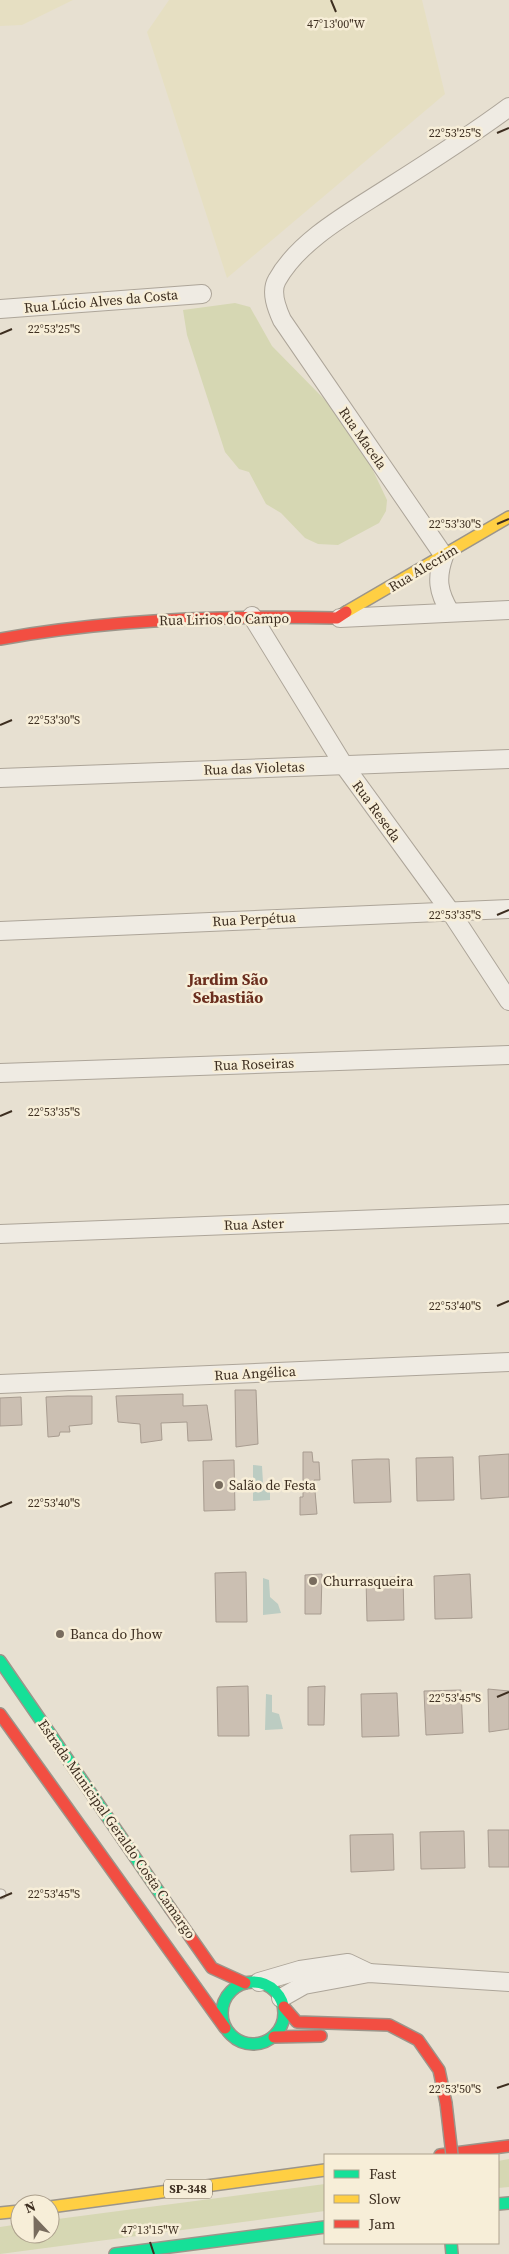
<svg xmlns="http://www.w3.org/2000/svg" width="509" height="2254" font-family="'Source Serif 4',serif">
	<rect width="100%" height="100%" fill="#e7e0d1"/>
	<!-- farmland -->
	<g fill="#e6dfc2">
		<path d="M0,0H73L22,25L0,26Z"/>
		<path d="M169,0H422L445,94L227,278L147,32Z"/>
	</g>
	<!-- green -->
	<g fill="#d6d7b3">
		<path d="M235,303L250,307L272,346L326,401L368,460L387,500L386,511L379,523L338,545L318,544L305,538L281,513L266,504L249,472L239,469L225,452L187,335L183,310Z"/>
		<path d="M509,2159V2187L498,2188V2161Z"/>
		<path d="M325,2184V2211L0,2254V2227L20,2224V2234H50V2220Z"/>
	</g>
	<!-- water -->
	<g fill="#bcccc2">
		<path d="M253,1465L262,1466L263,1483L270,1491V1500L253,1501Z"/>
		<path d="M263,1578L269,1580L270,1597L278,1604L281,1613L263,1615Z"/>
		<path d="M266,1694L272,1695V1712L279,1714L283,1729L265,1730Z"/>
	</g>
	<!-- building -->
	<g fill="#cbbfb2" stroke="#a89c90">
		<path d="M235,1390H256L258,1444L236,1447Z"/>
		<path d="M183,1394V1406L207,1405L212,1440L188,1441L187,1422L161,1423L162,1440L141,1443L140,1424L118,1422L116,1396Z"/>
		<path d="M68,1396H92V1424L69,1426L70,1432H60L59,1436L48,1437L46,1397Z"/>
		<path d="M21,1397L22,1425L0,1426V1398Z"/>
		<path d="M303,1452H312L313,1462H319L320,1480H314L317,1514L300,1515V1497H303Z"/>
		<path d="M509,1454V1497L481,1499L479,1456Z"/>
		<path d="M453,1457L454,1500L417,1501L416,1458Z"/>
		<path d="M377,1459H389L391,1502L354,1503L352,1460Z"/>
		<path d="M234,1460L235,1510L204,1511L203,1461Z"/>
		<path d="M246,1572L247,1622H216L215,1573Z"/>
		<path d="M322,1574L321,1614H305V1575Z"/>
		<path d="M470,1574L472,1618L435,1619L434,1576Z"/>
		<path d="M403,1577L404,1620L367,1621L366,1578Z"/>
		<path d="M248,1686L249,1736H218L217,1687Z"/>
		<path d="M325,1686L324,1725H308V1687Z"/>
		<path d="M488,1689L509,1691V1729L489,1732Z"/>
		<path d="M461,1690L463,1733L426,1735L424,1691Z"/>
		<path d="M397,1693L399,1736L362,1737L361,1694Z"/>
		<path d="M488,1830H509V1867H489Z"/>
		<path d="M464,1831L465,1868L421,1869L420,1832Z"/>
		<path d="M393,1834L394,1870L351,1872L350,1835Z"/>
	</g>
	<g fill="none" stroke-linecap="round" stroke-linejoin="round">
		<defs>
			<path id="lane" d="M0,1894H1"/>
			<g id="street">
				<path d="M0,309L202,294"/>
				<path d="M450,612C438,592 436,578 444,556L282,320C277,309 270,292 277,280C299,240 351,212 388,188C429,162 470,136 509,107"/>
				<path d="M252,616L343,764L450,911L509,1001"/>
				<path d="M340,618L509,610"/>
				<path d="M0,778L509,759"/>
				<path d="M0,931L509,909"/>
				<path d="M0,1073L509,1055"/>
				<path d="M0,1234L509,1214"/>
				<path d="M0,1384L509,1362"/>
				<path d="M259,1982L300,1970L348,1963L369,1973"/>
				<path d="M281,1998L304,1985L369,1973L509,1982"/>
			</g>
			<g id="fast">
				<path d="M0,1661L170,1908"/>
				<circle cx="253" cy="2013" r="31"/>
				<path d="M498,2204L509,2203"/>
				<path d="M451,2243L452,2254"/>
				<path d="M115,2254L325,2227"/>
			</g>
			<g id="slow">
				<path d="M346,612L509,517"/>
				<path d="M50,2207L325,2170"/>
				<path d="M0,2213L20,2211"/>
			</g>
			<g id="jam">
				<path d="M0,639C112,619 224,615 337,618L346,612"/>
				<path d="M0,1714L225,2028"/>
				<path d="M170,1908L212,1968L245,1983"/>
				<path d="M284,2007L297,2022L389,2025L418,2040L439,2070L446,2103"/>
				<path d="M274,2037L321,2036"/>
				<path d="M440,2155L509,2146"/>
			</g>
		</defs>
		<!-- lane casing -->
		<use href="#lane" stroke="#ada599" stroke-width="11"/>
		<!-- street casing -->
		<use href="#street" stroke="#ada599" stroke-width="20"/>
		<!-- fast casing -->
		<use href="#fast" stroke="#9c958a" stroke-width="14"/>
		<!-- slow casing -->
		<use href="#slow" stroke="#9c958a" stroke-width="14"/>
		<!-- jam casing -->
		<use href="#jam" stroke="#9c958a" stroke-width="14"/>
		<!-- lane -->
		<use href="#lane" stroke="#efebe3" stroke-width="9"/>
		<!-- street -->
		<use href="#street" stroke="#efebe3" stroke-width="18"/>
		<!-- fast -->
		<use href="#fast" stroke="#16e098" stroke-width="11"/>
		<!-- slow -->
		<use href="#slow" stroke="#ffcf43" stroke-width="11"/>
		<!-- jam -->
		<use href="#jam" stroke="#f24e42" stroke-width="11"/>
		<defs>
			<path id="jam-bridge" d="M446,2103L452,2155"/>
		</defs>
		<!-- jam-bridge casing -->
		<use href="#jam-bridge" stroke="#9c958a" stroke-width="14" stroke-linecap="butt"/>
		<!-- jam-bridge -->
		<use href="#jam-bridge" stroke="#f24e42" stroke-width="11"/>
	</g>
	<!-- ticks -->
	<path fill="none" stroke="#3d2e20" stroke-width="2" d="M331,0L336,12M497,133L509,128M0,334L12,329M497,524L509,519M0,725L12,720M497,915L509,910M0,1116L12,1111M497,1306L509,1301M0,1507L12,1502M497,1697L509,1692M0,1898L12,1893M497,2088L509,2084M150,2242L154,2254"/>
	<!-- markers -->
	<g fill="#786c5e" stroke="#f7eed8" stroke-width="2">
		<circle cx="219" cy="1485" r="5"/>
		<circle cx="313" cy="1581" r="5"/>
		<circle cx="60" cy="1634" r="5"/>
	</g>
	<g text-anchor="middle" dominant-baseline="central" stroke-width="5" stroke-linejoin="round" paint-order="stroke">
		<!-- shield labels -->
		<rect fill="#f7eed8" stroke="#756857" stroke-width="1" x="164" y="2179.5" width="48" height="19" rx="4"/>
		<g font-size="12" font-weight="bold" fill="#3d2e20">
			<text x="188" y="2189">SP-348</text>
		</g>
		<!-- street labels -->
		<g font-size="14" fill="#3d2e20" stroke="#f7eed8">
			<text transform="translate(101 301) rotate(-5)">Rua Lúcio Alves da Costa</text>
			<text transform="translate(363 438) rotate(55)">Rua Macela</text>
			<text transform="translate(423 568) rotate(-31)">Rua Alecrim</text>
			<text transform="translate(224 619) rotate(-1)">Rua Lirios do Campo</text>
			<text transform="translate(254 768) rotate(-2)">Rua das Violetas</text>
			<text transform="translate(377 811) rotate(54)">Rua Reseda</text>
			<text transform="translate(254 919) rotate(-3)">Rua Perpétua</text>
			<text transform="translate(254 1064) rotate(-2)">Rua Roseiras</text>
			<text transform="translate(254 1224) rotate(-2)">Rua Aster</text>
			<text transform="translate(255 1373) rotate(-3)">Rua Angélica</text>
			<text transform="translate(117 1829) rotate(55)">Estrada Municipal Geraldo Costa Camargo</text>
		</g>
		<!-- poi labels -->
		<g font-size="14" fill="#3d2e20" stroke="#f7eed8" text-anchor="start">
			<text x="229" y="1485">Salão de Festa</text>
			<text x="323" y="1581">Churrasqueira</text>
			<text x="70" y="1634">Banca do Jhow</text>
		</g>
		<!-- quarter labels -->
		<g font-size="16" font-weight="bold" fill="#6b2e1e" stroke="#f7eed8">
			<text x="228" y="979">Jardim São<tspan x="228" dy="18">Sebastião</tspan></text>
		</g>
	</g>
	<g font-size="12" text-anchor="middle" fill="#3d2e20" stroke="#f7eed8" stroke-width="5" stroke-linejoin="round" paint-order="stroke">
		<text x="336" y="28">47°13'00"W</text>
		<text x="455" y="137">22°53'25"S</text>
		<text x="54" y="333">22°53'25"S</text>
		<text x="455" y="528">22°53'30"S</text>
		<text x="54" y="724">22°53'30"S</text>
		<text x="455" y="919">22°53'35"S</text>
		<text x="54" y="1116">22°53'35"S</text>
		<text x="455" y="1310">22°53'40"S</text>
		<text x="54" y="1507">22°53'40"S</text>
		<text x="455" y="1702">22°53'45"S</text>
		<text x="54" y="1898">22°53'45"S</text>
		<text x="455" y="2093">22°53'50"S</text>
		<text x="150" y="2234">47°13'15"W</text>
	</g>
	<!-- legend -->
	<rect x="324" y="2154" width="175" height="90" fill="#f7eed8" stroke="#ada18e"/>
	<rect x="334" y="2170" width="25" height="8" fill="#16e098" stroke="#ada18e"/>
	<text x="369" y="2179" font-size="15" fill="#3d2e20">Fast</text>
	<rect x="334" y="2195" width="25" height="8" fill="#ffcf43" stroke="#ada18e"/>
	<text x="369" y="2204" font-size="15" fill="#3d2e20">Slow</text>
	<rect x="334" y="2220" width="25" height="8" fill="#f24e42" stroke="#ada18e"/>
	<text x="369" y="2229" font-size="15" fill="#3d2e20">Jam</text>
	<!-- north arrow -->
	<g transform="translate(35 2219) rotate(338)"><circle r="24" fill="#f7eed8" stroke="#ada18e"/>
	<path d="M0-4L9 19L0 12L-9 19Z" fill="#786c5e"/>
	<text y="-8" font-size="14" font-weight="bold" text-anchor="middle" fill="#3d2e20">N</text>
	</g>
</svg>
